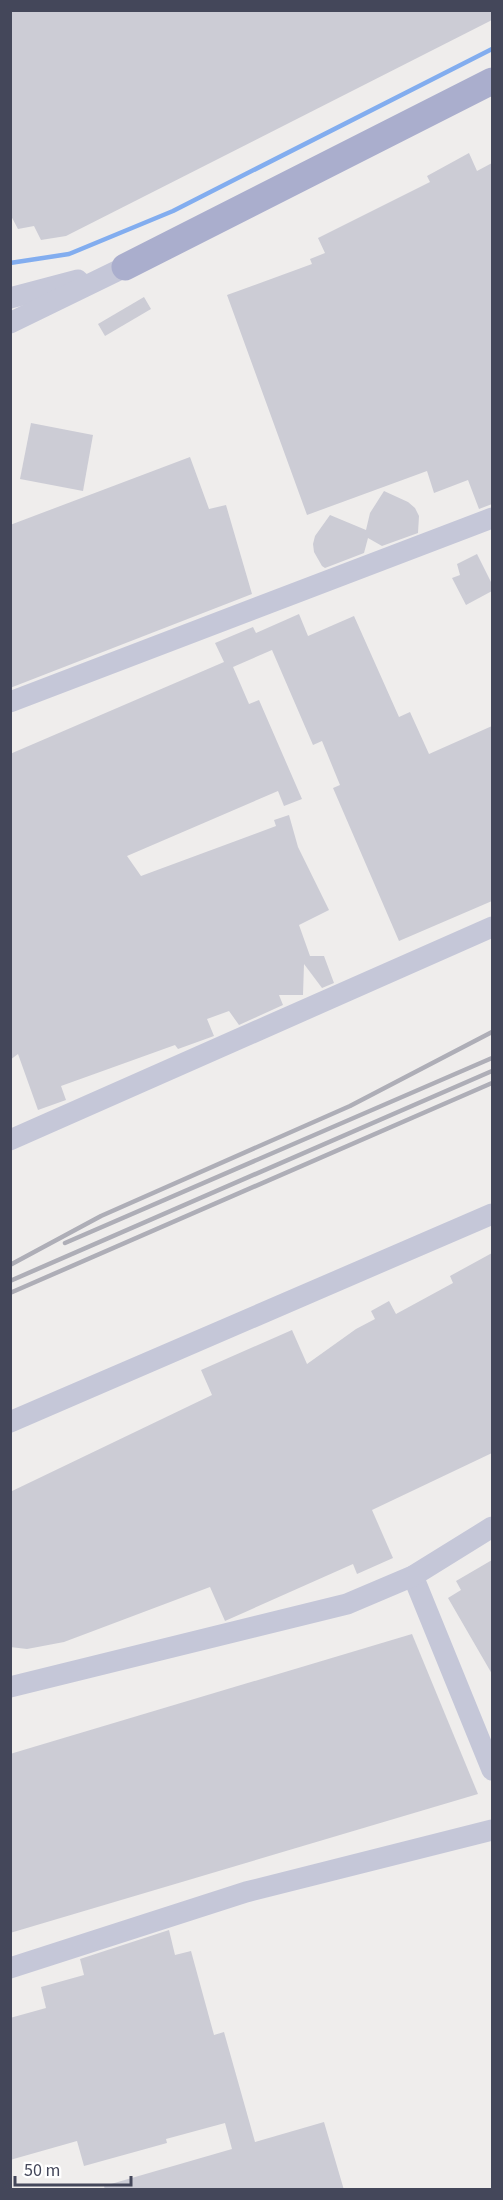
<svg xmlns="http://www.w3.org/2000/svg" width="503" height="2200" font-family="'Source Sans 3',sans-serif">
	<rect width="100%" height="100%" fill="#efedec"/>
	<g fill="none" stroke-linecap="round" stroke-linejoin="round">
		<!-- stream -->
		<path stroke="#82adef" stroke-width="4.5" d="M10,263L69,254L173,211L492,49"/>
	</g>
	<!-- building -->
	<g fill="#ccccd5">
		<path d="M10,10H492V20L66,236L41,240L34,226L18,229L10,214Z"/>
		<path d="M469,153L477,171L492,163V504L479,509L468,480L434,493L427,471L307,515L227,295L312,264L310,259L325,253L318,238L430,182L427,176Z"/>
		<path d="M144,297L151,309L105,336L98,324Z"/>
		<path d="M31,423L93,435L83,491L20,479Z"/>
		<path d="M190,457L209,509L226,505L252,594L10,688V525Z"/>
		<path d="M384,491L408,502L415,508L419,516L418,533L382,546L368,538L364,553L325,568L322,566L314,552L313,544L315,536L330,515L366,530L370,513Z"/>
		<path d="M477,554L492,584V591L466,605L452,578L460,575L457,564Z"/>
		<path d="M299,614L308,636L354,616L399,717L410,712L429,754L492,726V901L399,941L333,788L340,785L322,741L313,745L272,650L233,667L249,704L259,700L302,799L284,806L278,791L127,856L141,876L276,826L274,820L289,815L298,847L329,910L299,925L310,956H324L334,983L322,988L304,964L303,995H279L283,1005L239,1025L229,1011L207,1019L214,1036L178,1049L175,1045L61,1086L66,1100L38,1110L18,1054L10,1060V754L224,662L215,643L253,627L256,633Z"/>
		<path d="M492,1253V1453L372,1510L393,1558L357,1574L353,1564L225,1621L210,1587L64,1642L27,1649L10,1647V1492L212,1395L201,1370L292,1330L307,1364L356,1329L375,1319L371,1311L389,1301L396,1314L453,1283L450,1276Z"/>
		<path d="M492,1560V1674L448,1598L461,1590L456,1581Z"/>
		<path d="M412,1634L478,1794L10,1933V1754Z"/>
		<path d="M169,1930L175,1955L191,1951L214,2035L224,2032L255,2142L324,2122L344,2190H105L104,2186L232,2149L225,2123L166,2139L167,2143L84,2166L77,2141L10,2160V2018L46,2008L41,1987L84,1975L80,1959Z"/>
	</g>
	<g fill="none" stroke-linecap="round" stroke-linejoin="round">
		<!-- minor -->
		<g stroke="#c5c7d8" stroke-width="21">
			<path d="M10,298L78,280"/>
			<path d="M10,323L125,267"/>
			<path d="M10,702L492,518"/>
			<path d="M10,1140L492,927"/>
			<path d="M10,1422L492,1214"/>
			<path d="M413,1576L492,1770"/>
			<path d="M10,1687L347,1604L413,1576L492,1527"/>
			<path d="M10,1968L246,1892L492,1830"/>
		</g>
		<!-- major -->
		<path stroke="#aaaecd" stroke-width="27" d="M125,267L492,81"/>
		<!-- rail -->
		<g stroke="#aeaeb7" stroke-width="4.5">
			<path d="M65,1243L492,1058"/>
			<path d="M10,1265L101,1216L350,1106L492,1032"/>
			<path d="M10,1281L492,1071"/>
			<path d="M10,1293L492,1083"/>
		</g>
	</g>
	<!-- border -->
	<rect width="503" height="2200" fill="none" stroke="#44475a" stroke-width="24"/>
	<!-- scale -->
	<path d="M15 2176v9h116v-9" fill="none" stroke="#44475a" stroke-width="3"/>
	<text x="24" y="2176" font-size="18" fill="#44475a" stroke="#ffffff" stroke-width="4.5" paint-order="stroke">50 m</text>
</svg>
